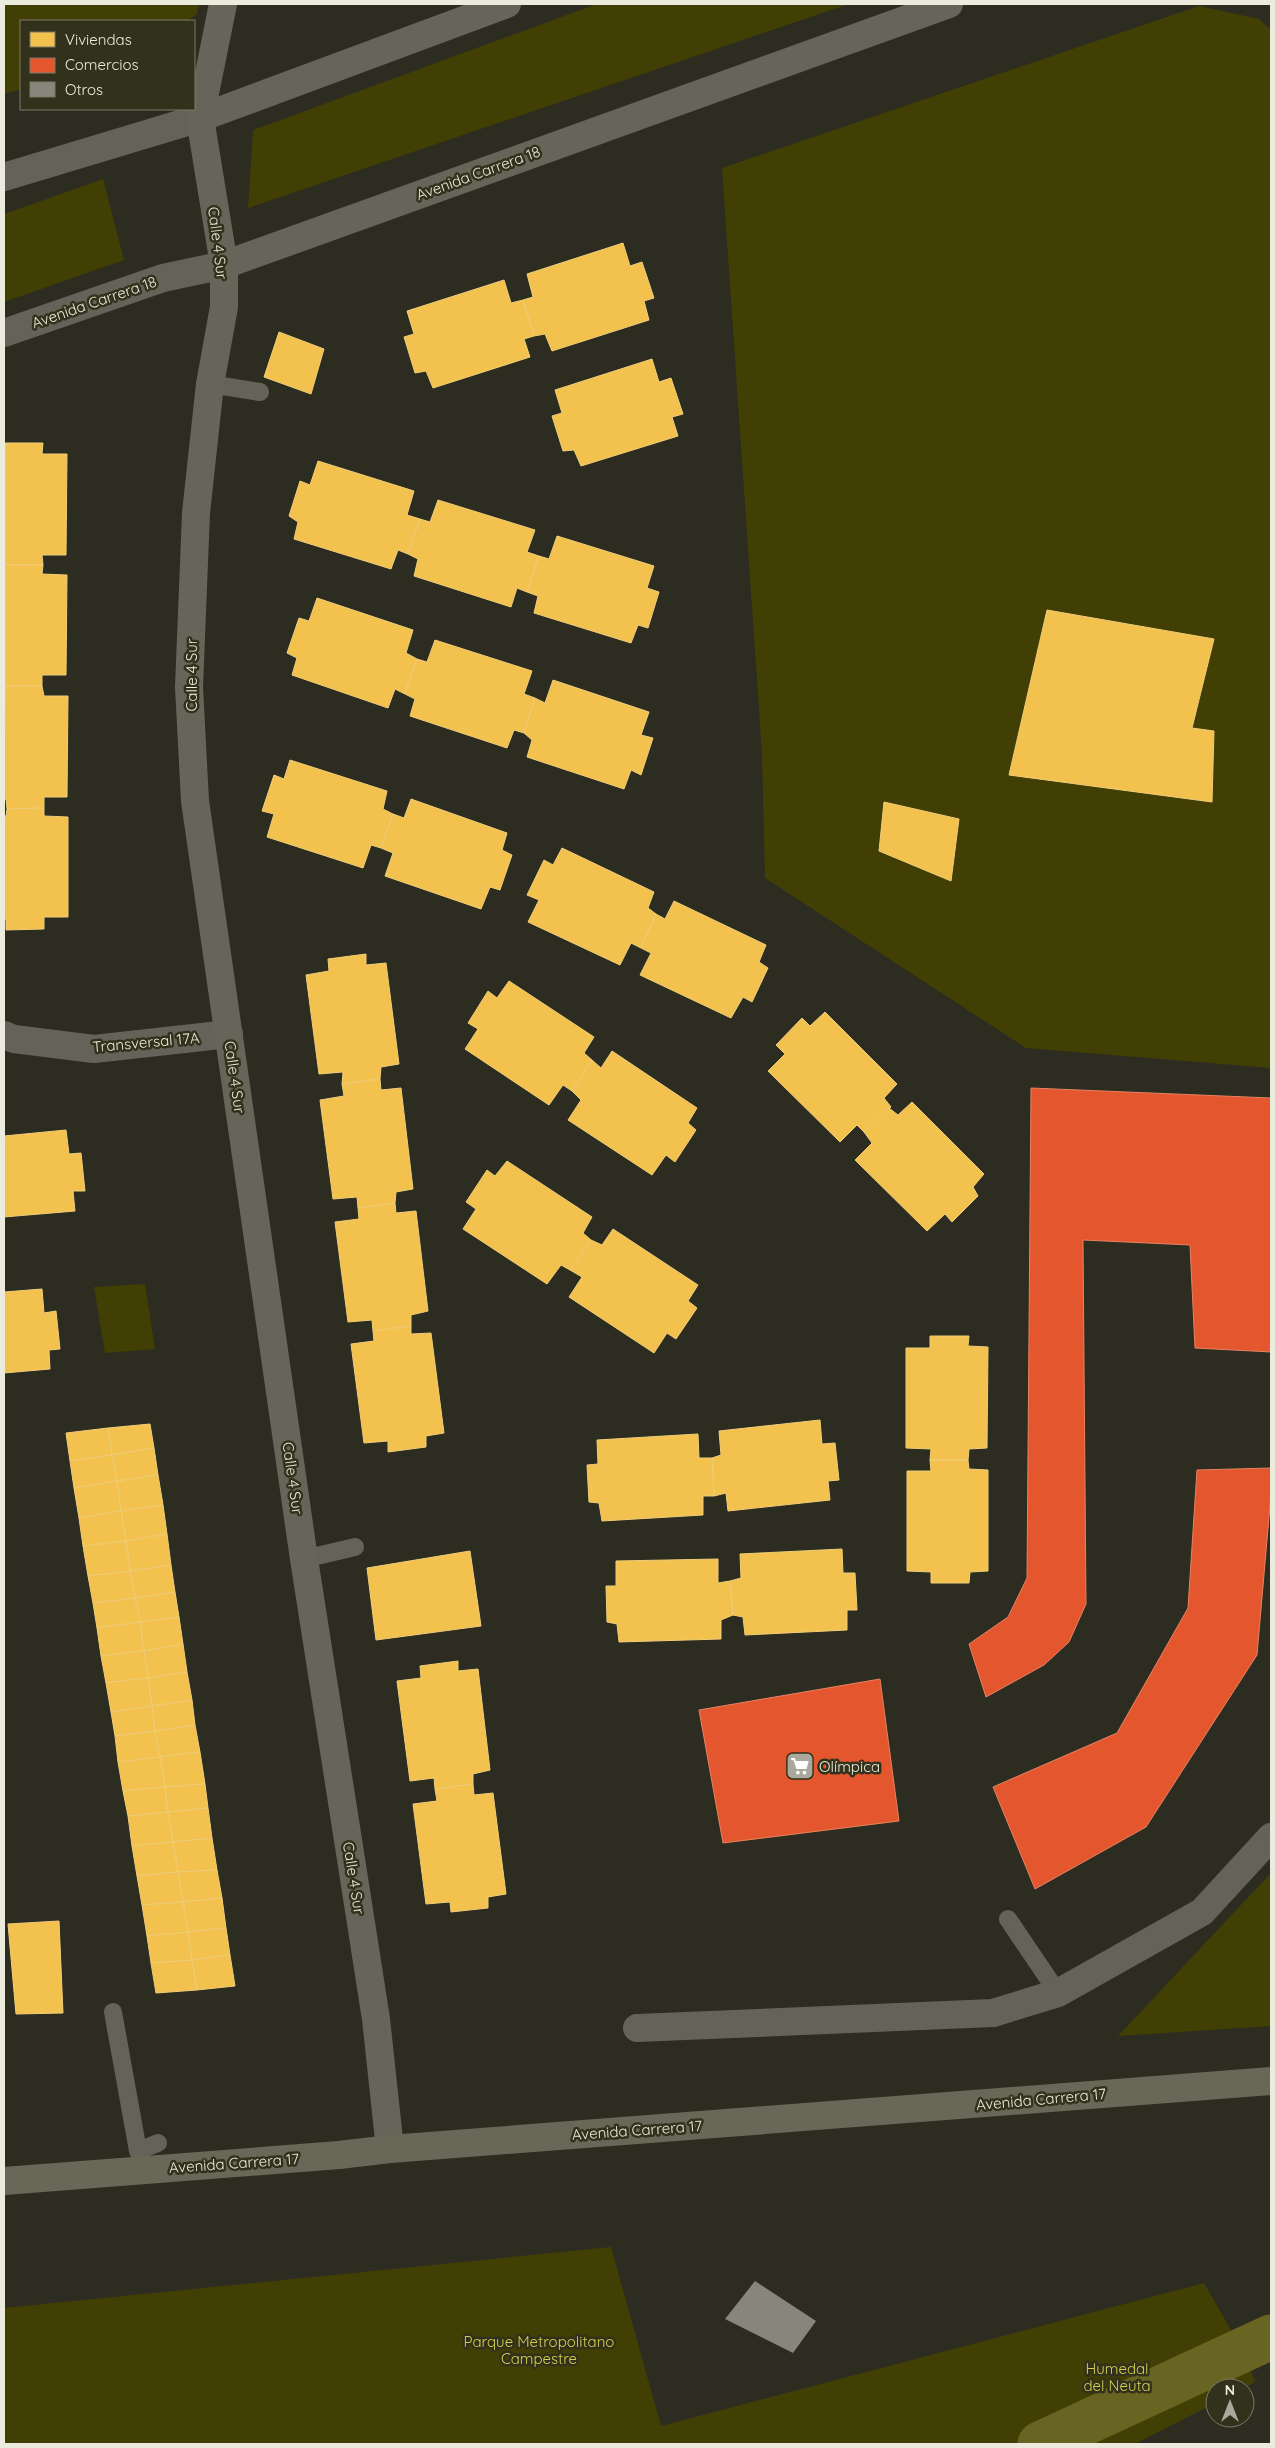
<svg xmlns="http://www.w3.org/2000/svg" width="1275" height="2448" font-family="Quicksand,sans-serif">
	<rect width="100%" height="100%" fill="#2d2c20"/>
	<!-- green -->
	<g fill="#423f04">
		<path d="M4,4H199L197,14L187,21H21V89L4,94Z"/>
		<path d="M597,4H849L248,208L253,130Z"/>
		<path d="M1199,6L1259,19L1271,30V1068L1026,1048L765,878L762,753L722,168Z"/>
		<path d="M103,179L124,260L4,302V214Z"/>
		<path d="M145,1284L155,1349L105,1353L94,1287Z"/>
		<path d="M1271,1873V2026L1118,2036Z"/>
		<path d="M611,2247L661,2426L1204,2283L1243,2351L1255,2382L1244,2388H1215V2403L1135,2444H4V2308Z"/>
	</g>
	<!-- homes -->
	<g fill="#f2c14e" stroke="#f0ce79">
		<path d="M623,243L630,266L642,262L654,298L644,301L649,320L552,351L545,334L534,336L523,300L533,297L527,274Z"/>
		<path d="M504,280L511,303L523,300L534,336L524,339L530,357L433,388L426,371L415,373L404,337L414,334L407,311Z"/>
		<path d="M279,332L324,349L311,394L264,377Z"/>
		<path d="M652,359L659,382L671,378L683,414L672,417L678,436L581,466L574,450L563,451L552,416L562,413L555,390Z"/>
		<path d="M5,443H43L42,454H67L66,555H42L43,565H5Z"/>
		<path d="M318,461L414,491L407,515L420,519L408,554L398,550L391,569L294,539L298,522L289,516L300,481L310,485Z"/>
		<path d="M438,500L535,530L527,552L539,556L527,592L517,588L511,607L414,576L418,559L408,554L420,519L430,522Z"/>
		<path d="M557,536L654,566L647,588L659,592L648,628L638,625L631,643L534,613L538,596L527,592L539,556L549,559Z"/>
		<path d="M5,565H43L42,574L67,575L66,675H42V686H5Z"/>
		<path d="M317,598L413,630L406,653L417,659L405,694L395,689L388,708L292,675L297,658L287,653L299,618L309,621Z"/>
		<path d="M1047,610L1214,639L1192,728L1214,731L1212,802L1009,775Z"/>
		<path d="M435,640L532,671L524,694L535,698L524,733L514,730L507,748L410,716L415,699L405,694L417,659L427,662Z"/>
		<path d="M553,680L649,712L641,735L653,738L641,775L631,770L624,789L527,757L532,740L524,733L535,698L545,703Z"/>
		<path d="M5,686H42L44,696H68L67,797H44V808L7,809L6,799H4Z"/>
		<path d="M290,760L387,791L383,809L393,814L381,848L371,845L363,868L267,837L274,814L262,811L274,775L284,779Z"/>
		<path d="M411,799L507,833L502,850L512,855L500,890L490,887L481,909L385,876L393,853L381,848L393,814L404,818Z"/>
		<path d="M884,802L959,819L951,881L879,851Z"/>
		<path d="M44,808V816L68,817V917H44V929L6,930V919H4V816H6L7,809Z"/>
		<path d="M562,848L654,892L648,908L656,914L641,948L631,943L620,965L528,922L539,900L527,895L544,860L553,865Z"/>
		<path d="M674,901L766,945L759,962L768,968L752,1002L743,997L731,1018L640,975L651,953L641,948L656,914L665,919Z"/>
		<path d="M366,954V965L386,963L399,1064L381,1067L380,1079L342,1084L343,1072L319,1074L306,975L329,971L328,959Z"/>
		<path d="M509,981L594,1037L584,1053L592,1060L572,1091L563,1085L549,1105L465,1049L478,1029L468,1023L488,991L497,998Z"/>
		<path d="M825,1012L897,1084L884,1098L891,1107L864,1132L857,1125L840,1142L768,1071L785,1054L776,1045L802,1018L810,1026Z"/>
		<path d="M612,1051L697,1108L688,1123L696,1130L675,1162L666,1155L652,1175L568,1120L581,1100L572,1091L592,1060L601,1068Z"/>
		<path d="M380,1079L381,1090L401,1088L413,1189L396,1192L395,1203L358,1208L357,1197L333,1199L320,1100L344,1096L342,1084Z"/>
		<path d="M912,1102L984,1174L973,1187L978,1196L952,1222L945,1214L927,1231L855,1160L872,1143L864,1132L889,1108L898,1115Z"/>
		<path d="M66,1130L69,1154L81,1153L85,1191H73L75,1211L4,1217V1136Z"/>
		<path d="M507,1161L592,1217L583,1233L591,1240L570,1270L561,1265L547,1284L463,1229L476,1209L466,1202L487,1170L495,1176Z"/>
		<path d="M395,1203L396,1213L416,1211L428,1311L411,1315V1326L373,1331L372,1320L348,1322L335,1222L359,1219L358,1208Z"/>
		<path d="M613,1229L698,1285L688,1301L697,1308L676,1339L667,1333L654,1353L569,1297L582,1277L570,1270L591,1240L602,1245Z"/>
		<path d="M42,1289L44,1313L56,1311L60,1349L49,1350L50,1369L4,1373V1292Z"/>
		<path d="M411,1326V1334L431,1333L444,1433L426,1436V1447L388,1452V1441L364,1443L351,1344L374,1341L373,1331Z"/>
		<path d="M930,1336H969L968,1346L988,1347L987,1448L969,1449L968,1460H930L931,1449L906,1448V1348H930Z"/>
		<path d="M820,1420L822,1444L835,1443L839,1480L828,1481L830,1500L728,1511L726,1493L714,1496L712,1458L721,1455L719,1431Z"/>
		<path d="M150,1424L154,1448L112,1455L108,1428Z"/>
		<path d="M108,1428L112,1455L70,1461L66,1433Z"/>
		<path d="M698,1434L699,1458H712L714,1496H703V1515L602,1521L599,1503L589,1502L587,1465L598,1464L597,1440Z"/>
		<path d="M154,1448L158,1475L117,1481L112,1455Z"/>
		<path d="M112,1455L117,1481L74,1488L70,1461Z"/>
		<path d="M930,1460H968L969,1469L988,1470V1571L970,1572L969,1583H931V1572L907,1571V1471H931Z"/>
		<path d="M158,1475L163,1505L121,1511L117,1481Z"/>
		<path d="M117,1481L121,1511L79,1518L74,1488Z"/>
		<path d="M163,1505L167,1534L126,1541L121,1511Z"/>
		<path d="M121,1511L126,1541L83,1546L79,1518Z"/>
		<path d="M167,1534L171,1565L130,1571L126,1541Z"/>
		<path d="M126,1541L130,1571L88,1576L83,1546Z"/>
		<path d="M842,1549L843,1573H855L857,1610H847V1630L745,1635L743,1617L733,1615L730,1581L741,1578L740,1554Z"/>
		<path d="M470,1551L481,1626L376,1640L367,1568Z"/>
		<path d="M718,1559V1583L730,1581L733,1615L721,1620V1639L619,1642L617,1624L607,1622L606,1586H616V1561Z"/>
		<path d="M171,1565L175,1592L135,1598L130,1571Z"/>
		<path d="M130,1571L135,1598L93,1603L88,1576Z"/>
		<path d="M175,1592L179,1617L140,1622L135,1598Z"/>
		<path d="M135,1598L140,1622L97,1628L93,1603Z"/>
		<path d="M179,1617L183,1644L144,1651L140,1622Z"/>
		<path d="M140,1622L144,1651L101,1656L97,1628Z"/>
		<path d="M183,1644L187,1672L148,1678L144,1651Z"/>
		<path d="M144,1651L148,1678L106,1683L101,1656Z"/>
		<path d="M458,1661V1671L478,1669L490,1770L473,1774V1784L435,1789L434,1778L410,1781L397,1681L421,1678L420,1666Z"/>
		<path d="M187,1672L192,1700L152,1706L148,1678Z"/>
		<path d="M148,1678L152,1706L111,1712L106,1683Z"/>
		<path d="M192,1700L195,1725L155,1731L152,1706Z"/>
		<path d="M152,1706L155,1731L115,1736L111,1712Z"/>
		<path d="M195,1725L200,1752L160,1757L155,1731Z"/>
		<path d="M155,1731L160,1757L118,1762L115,1736Z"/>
		<path d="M200,1752L205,1784L165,1787L160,1757Z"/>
		<path d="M160,1757L165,1787L123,1791L118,1762Z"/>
		<path d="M205,1784L208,1808L168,1812L165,1787Z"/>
		<path d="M473,1784L474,1795L493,1793L506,1894L488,1897V1908L451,1912L450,1902L426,1904L413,1804L437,1801L435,1789Z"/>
		<path d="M165,1787L168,1812L128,1816L123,1791Z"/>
		<path d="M208,1808L212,1838L173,1842L168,1812Z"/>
		<path d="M168,1812L173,1842L132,1846L128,1816Z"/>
		<path d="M212,1838L217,1870L178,1872L173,1842Z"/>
		<path d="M173,1842L178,1872L137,1876L132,1846Z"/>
		<path d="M217,1870L222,1898L183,1902L178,1872Z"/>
		<path d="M178,1872L183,1902L142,1905L137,1876Z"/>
		<path d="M222,1898L226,1928L188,1932L183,1902Z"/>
		<path d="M183,1902L188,1932L147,1936L142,1905Z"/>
		<path d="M59,1921L63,2013L16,2014L8,1924Z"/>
		<path d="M226,1928L230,1955L192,1960L188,1932Z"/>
		<path d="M188,1932L192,1960L151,1963L147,1936Z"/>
		<path d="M230,1955L235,1986L197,1990L192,1960Z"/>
		<path d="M192,1960L197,1990L156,1993L151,1963Z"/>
	</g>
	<!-- shops -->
	<g fill="#e4572e" stroke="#e68363">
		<path d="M1031,1088L1271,1098V1352L1195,1348L1190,1245L1083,1240L1086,1604L1069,1642L1044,1665L986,1697L969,1644L1008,1617L1027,1578Z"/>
		<path d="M1271,1468V1494L1257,1655L1146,1827L1035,1889L993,1787L1117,1733L1188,1608L1197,1470Z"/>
		<path d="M880,1679L899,1821L723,1843L699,1710Z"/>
	</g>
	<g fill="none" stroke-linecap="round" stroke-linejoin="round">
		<!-- canal -->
		<path stroke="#686523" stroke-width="45" d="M1040,2444L1271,2337"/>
	</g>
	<!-- building -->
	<path fill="#87867c" d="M755,2281L816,2321L793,2353L725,2319Z"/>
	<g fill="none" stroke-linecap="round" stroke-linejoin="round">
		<!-- lane -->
		<g stroke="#63635a" stroke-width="18">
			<path d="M210,384L260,392"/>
			<path d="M304,1559L355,1547"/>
			<path d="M1008,1919L1058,1993"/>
			<path d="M113,2012L138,2151L158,2143"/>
		</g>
		<!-- street -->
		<g stroke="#63635a" stroke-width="28">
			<path d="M4,177L200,118"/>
			<path d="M4,333L163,278L224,265"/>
			<path d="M4,1035L14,1039L94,1049L229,1034"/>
			<path d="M637,2028L993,2013L1058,1993L1202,1912L1271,1837"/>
		</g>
		<!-- secondary -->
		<g stroke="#666559" stroke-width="28">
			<path d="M223,4L200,118L224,265V307L210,384L196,513L189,687L195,801L304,1559L376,2019L390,2149"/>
			<path d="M200,118L507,4"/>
			<path d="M224,265L949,4"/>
		</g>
		<!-- primary -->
		<path stroke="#686758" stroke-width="28" d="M4,2181L339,2155L390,2149L1271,2081"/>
	</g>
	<!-- icons -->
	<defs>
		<symbol id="supermarket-square" viewBox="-11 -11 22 22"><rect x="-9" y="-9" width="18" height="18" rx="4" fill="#a8a89c" stroke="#32311b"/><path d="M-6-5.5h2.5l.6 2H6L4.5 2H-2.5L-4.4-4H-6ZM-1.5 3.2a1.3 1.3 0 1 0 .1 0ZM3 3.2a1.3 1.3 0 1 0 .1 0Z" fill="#fff"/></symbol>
	</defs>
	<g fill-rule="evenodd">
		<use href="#supermarket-square" x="784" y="1750" width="32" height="32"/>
	</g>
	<g text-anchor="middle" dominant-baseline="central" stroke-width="5" stroke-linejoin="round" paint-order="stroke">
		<!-- street labels -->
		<g font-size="15" fill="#ebebde" stroke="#32311b">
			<text transform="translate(478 173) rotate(-20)">Avenida Carrera 18</text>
			<text transform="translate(218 243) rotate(83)">Calle 4 Sur</text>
			<text transform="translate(94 302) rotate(-19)">Avenida Carrera 18</text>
			<text transform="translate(191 675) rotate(-90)">Calle 4 Sur</text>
			<text transform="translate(146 1042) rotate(-5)">Transversal 17A</text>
			<text transform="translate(235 1077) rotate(82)">Calle 4 Sur</text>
			<text transform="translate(293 1478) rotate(82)">Calle 4 Sur</text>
			<text transform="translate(354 1878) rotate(81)">Calle 4 Sur</text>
			<text transform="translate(1041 2099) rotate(-5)">Avenida Carrera 17</text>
			<text transform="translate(637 2130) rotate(-4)">Avenida Carrera 17</text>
			<text transform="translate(234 2163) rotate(-4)">Avenida Carrera 17</text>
		</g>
		<!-- poi labels -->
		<g font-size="15" fill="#ebebde" stroke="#32311b" text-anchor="start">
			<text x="819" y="1766">Olímpica</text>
		</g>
		<!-- park labels -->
		<g font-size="15" fill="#d5cf51" stroke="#32311b">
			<text x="539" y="2341">Parque Metropolitano<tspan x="539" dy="17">Campestre</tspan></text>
			<text x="1117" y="2368">Humedal<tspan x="1117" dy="17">del Neuta</tspan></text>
		</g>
	</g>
	<!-- border -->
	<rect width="1275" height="2448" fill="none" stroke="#ebebde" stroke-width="10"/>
	<!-- legend -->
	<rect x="20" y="20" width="175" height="90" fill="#32311b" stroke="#7c7b69"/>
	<rect x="30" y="32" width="25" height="15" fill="#f2c14e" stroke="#7c7b69"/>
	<text x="65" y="45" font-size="15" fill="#ebebde">Viviendas</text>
	<rect x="30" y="58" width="25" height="15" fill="#e4572e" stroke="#7c7b69"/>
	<text x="65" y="70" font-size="15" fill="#ebebde">Comercios</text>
	<rect x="30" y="82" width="25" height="15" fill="#87867c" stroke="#7c7b69"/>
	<text x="65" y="95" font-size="15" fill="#ebebde">Otros</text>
	<!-- north arrow -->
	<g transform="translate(1230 2403)"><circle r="24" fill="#32311b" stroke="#7c7b69"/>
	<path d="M0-4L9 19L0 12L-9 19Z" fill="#a8a89c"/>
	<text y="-8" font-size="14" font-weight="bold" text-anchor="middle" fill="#ebebde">N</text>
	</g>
</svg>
